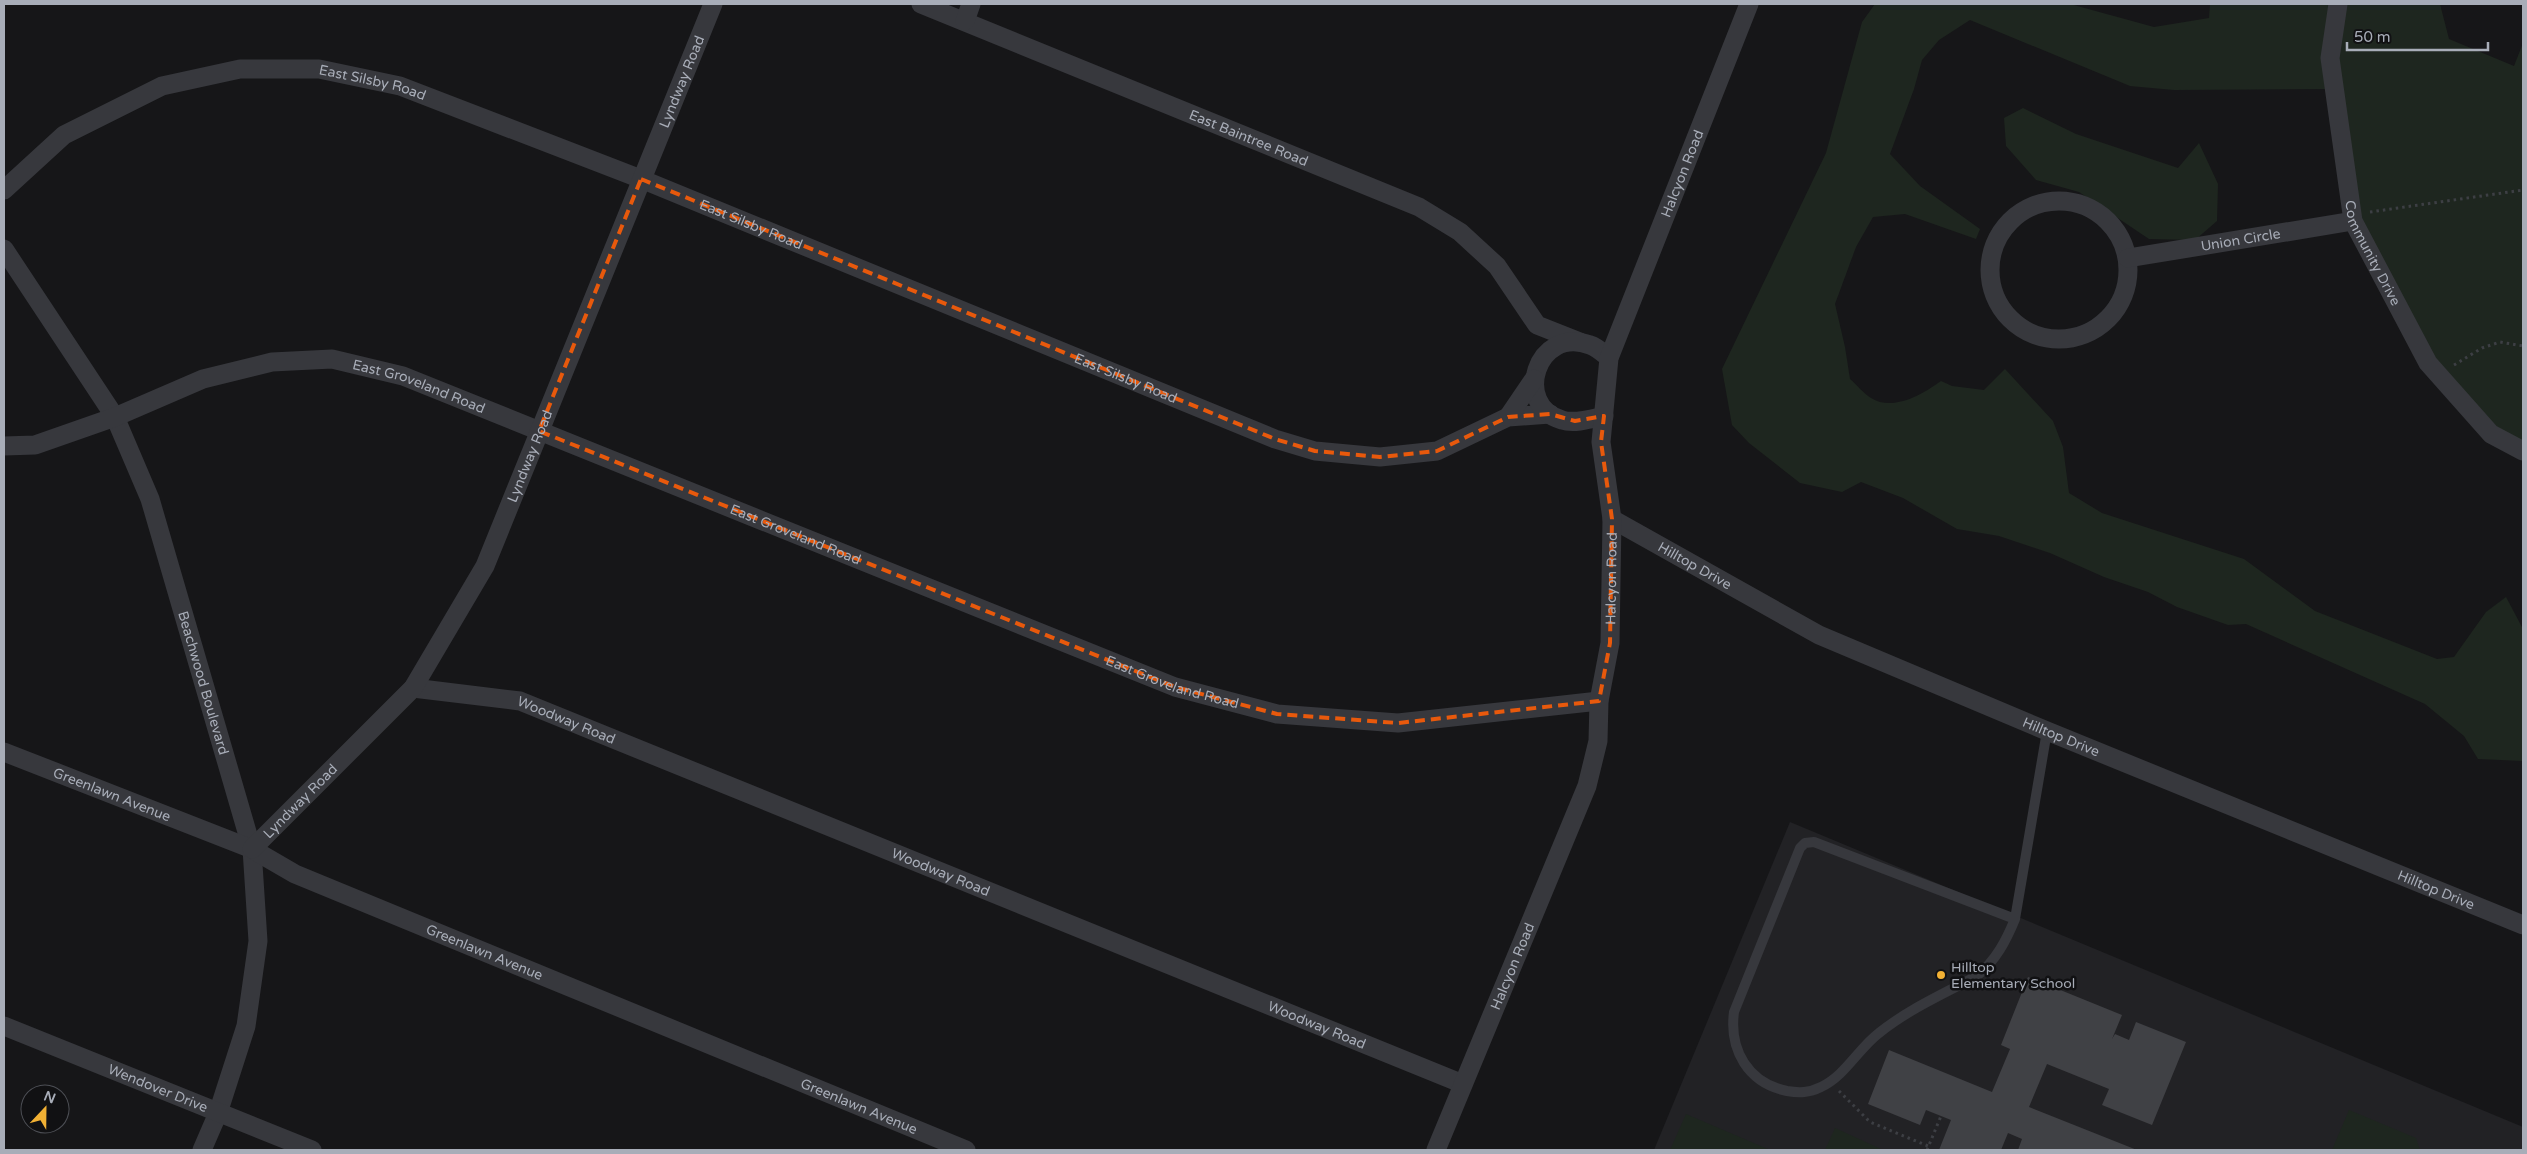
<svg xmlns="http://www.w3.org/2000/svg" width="2527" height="1154" font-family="'Varela Round',sans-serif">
	<rect width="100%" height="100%" fill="#161618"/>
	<!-- built -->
	<path fill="#222225" d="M1790,822L2523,1127V1150H1654Z"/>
	<!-- green -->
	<g fill="#1e261f">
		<path d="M1875,4H2070L2154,27L2209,18L2210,4H2440L2449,39L2514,66L2523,43V451L2428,363L2353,221L2334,89L2174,90L2130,86L1970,20L1939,40L1922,60L1914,89L1890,154L1920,186L1980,229L1976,239L1905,214L1873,217L1856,247L1835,304L1845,347L1850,379C1857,385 1863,393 1871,398C1893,412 1923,394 1941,381L1952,386L1984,390L2005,369L2053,421L2063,447L2069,493L2102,513L2244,559L2315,611L2437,659L2454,657L2486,612L2506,597L2523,629V761L2478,759L2464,736L2425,704L2246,624L2228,625L2177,607L2148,592L2104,577L2050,553L1999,536L1957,529L1903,498L1861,482L1842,492L1800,483L1749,443L1732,425L1722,369L1826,153L1862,22Z"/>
		<path d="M2023,108L2076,134L2178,168L2199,143L2218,184L2217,221L2195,240L2149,239L2079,192L2036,180L2006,146L2004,118Z"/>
		<path d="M2349,1110L2416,1138L2420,1150H2332Z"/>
		<path d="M1686,1114L1770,1150H1670Z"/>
		<path d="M1835,1128L1883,1150H1825Z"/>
	</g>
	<!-- building -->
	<path fill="#404145" d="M2028,977L2122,1015L2112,1039L2115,1034L2129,1040L2136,1022L2186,1042L2152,1125L2102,1105L2109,1089L2047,1064L2029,1107L2137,1150H2018L2022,1139L2008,1133L2001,1150H1939L1951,1120L1926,1110L1920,1125L1868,1104L1889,1050L1992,1092L2010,1049L2001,1045Z"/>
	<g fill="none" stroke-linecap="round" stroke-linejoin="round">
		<!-- path -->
		<g stroke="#3d3f44" stroke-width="3" stroke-dasharray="2.5 4" stroke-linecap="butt">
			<path d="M2370,212L2523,190"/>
			<path d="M2454,365L2482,348L2500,342L2523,346"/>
			<path d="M1839,1091L1870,1122L1928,1146"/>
			<path d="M1927,1150L1941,1116"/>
		</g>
		<!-- lane -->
		<path stroke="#37383d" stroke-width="10" d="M2015,919L1814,842L1805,843L1800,848L1734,1012C1729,1050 1748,1083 1787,1091C1799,1093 1809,1093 1821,1087C1845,1076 1858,1049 1879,1033C1909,1009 1943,994 1977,976C1996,960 2006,941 2015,919L2047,731"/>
		<!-- street -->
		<g stroke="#37383d" stroke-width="19">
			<path id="s1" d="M921,4L1419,207L1460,232L1497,266L1537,325L1580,342"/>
			<path id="s2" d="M2338,4L2330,58L2353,221L2428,363L2491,434L2523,451"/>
			<path d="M965,21L971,4"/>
			<path id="s3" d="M4,190L64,135L162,86L240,69H319L400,86L641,179L1275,439L1315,451L1380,457L1437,451L1508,417L1550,414"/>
			<circle cx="2059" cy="270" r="69"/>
			<path id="s4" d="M4,249L115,417L150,499L252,849L258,941L246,1026L218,1113L202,1150"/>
			<path id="s5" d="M2128,258L2353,221"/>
			<path d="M1604,416C1591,419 1574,424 1562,420C1512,406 1536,325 1590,345C1597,347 1603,353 1609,358"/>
			<path d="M1508,417L1534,379"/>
			<path id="s6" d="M4,446L35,445L115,417L203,379L272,362L332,359L403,376L1175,687L1277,714L1398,723L1599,701"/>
			<path id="s7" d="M1612,519L1819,635L2047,731L2523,925"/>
			<path id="s8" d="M413,688L520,701L1463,1084"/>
			<path id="s9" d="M4,752L252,849L295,874L966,1150"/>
			<path id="s10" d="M252,849L413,688L485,566L713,4"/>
			<path id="s11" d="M4,1026L312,1150"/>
			<path id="s12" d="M1436,1150L1587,786L1598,741L1599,701L1610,643L1612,519L1601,442L1609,358L1749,4"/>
		</g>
	</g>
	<!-- marked area -->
	<path fill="none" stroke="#e8590c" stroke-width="4" stroke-dasharray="10 6" stroke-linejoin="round" d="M641,179L1275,439L1315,451L1380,457L1437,451L1508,417L1550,414L1575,421L1604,416L1601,442L1612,519L1610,643L1599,701L1398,723L1277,714L1175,687L539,431Z"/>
	<!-- markers -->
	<circle fill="#f2b134" stroke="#111113" stroke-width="2" cx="1941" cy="975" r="5"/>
	<g text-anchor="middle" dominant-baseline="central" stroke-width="5" stroke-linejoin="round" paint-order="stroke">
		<!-- street labels -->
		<g font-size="14" fill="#a8adb8" stroke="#111113">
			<text stroke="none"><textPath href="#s10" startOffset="892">Lyndway Road</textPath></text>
			<text stroke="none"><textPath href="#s3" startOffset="405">East Silsby Road</textPath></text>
			<text stroke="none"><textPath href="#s1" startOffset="354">East Baintree Road</textPath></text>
			<text stroke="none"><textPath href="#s12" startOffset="1024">Halcyon Road</textPath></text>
			<text stroke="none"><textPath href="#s3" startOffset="810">East Silsby Road</textPath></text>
			<text stroke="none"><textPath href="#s5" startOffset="114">Union Circle</textPath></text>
			<text stroke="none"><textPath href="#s2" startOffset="256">Community Drive</textPath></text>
			<text stroke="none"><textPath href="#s3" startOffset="1215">East Silsby Road</textPath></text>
			<text stroke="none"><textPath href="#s6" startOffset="434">East Groveland Road</textPath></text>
			<text stroke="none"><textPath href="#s10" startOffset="488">Lyndway Road</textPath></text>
			<text stroke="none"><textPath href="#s6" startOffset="839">East Groveland Road</textPath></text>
			<text stroke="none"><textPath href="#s7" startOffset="95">Hilltop Drive</textPath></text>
			<text stroke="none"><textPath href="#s12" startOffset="604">Halcyon Road</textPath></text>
			<text stroke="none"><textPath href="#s6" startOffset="1244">East Groveland Road</textPath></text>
			<text stroke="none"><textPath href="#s4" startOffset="482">Beachwood Boulevard</textPath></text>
			<text stroke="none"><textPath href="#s8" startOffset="158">Woodway Road</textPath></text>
			<text stroke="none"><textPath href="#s7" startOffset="500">Hilltop Drive</textPath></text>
			<text stroke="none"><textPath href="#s9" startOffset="116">Greenlawn Avenue</textPath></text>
			<text stroke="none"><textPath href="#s10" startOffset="68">Lyndway Road</textPath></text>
			<text stroke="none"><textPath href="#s8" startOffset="562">Woodway Road</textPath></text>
			<text stroke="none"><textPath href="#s7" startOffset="905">Hilltop Drive</textPath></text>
			<text stroke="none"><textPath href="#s9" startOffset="521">Greenlawn Avenue</textPath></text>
			<text stroke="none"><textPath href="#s12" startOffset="199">Halcyon Road</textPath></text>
			<text stroke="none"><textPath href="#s8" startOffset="968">Woodway Road</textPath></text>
			<text stroke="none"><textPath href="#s11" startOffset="166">Wendover Drive</textPath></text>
			<text stroke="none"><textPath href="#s9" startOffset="926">Greenlawn Avenue</textPath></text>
		</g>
		<!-- poi labels -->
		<g font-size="14" fill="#a8adb8" stroke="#111113" text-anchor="start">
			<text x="1951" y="967">Hilltop<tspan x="1951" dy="16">Elementary School</tspan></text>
		</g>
	</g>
	<!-- border -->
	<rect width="2527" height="1154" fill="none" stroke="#a8adb8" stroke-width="10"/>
	<!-- north arrow -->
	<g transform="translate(45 1109) rotate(22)"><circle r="24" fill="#111113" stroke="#4d4f55"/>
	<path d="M0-4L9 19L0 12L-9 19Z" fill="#f2b134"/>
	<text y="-8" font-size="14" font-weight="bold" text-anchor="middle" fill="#a8adb8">N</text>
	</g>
	<!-- scale -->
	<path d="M2347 42v8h141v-8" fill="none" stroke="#a8adb8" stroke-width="2.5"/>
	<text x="2354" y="42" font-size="15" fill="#a8adb8" stroke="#111113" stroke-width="4" paint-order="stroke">50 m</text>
</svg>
